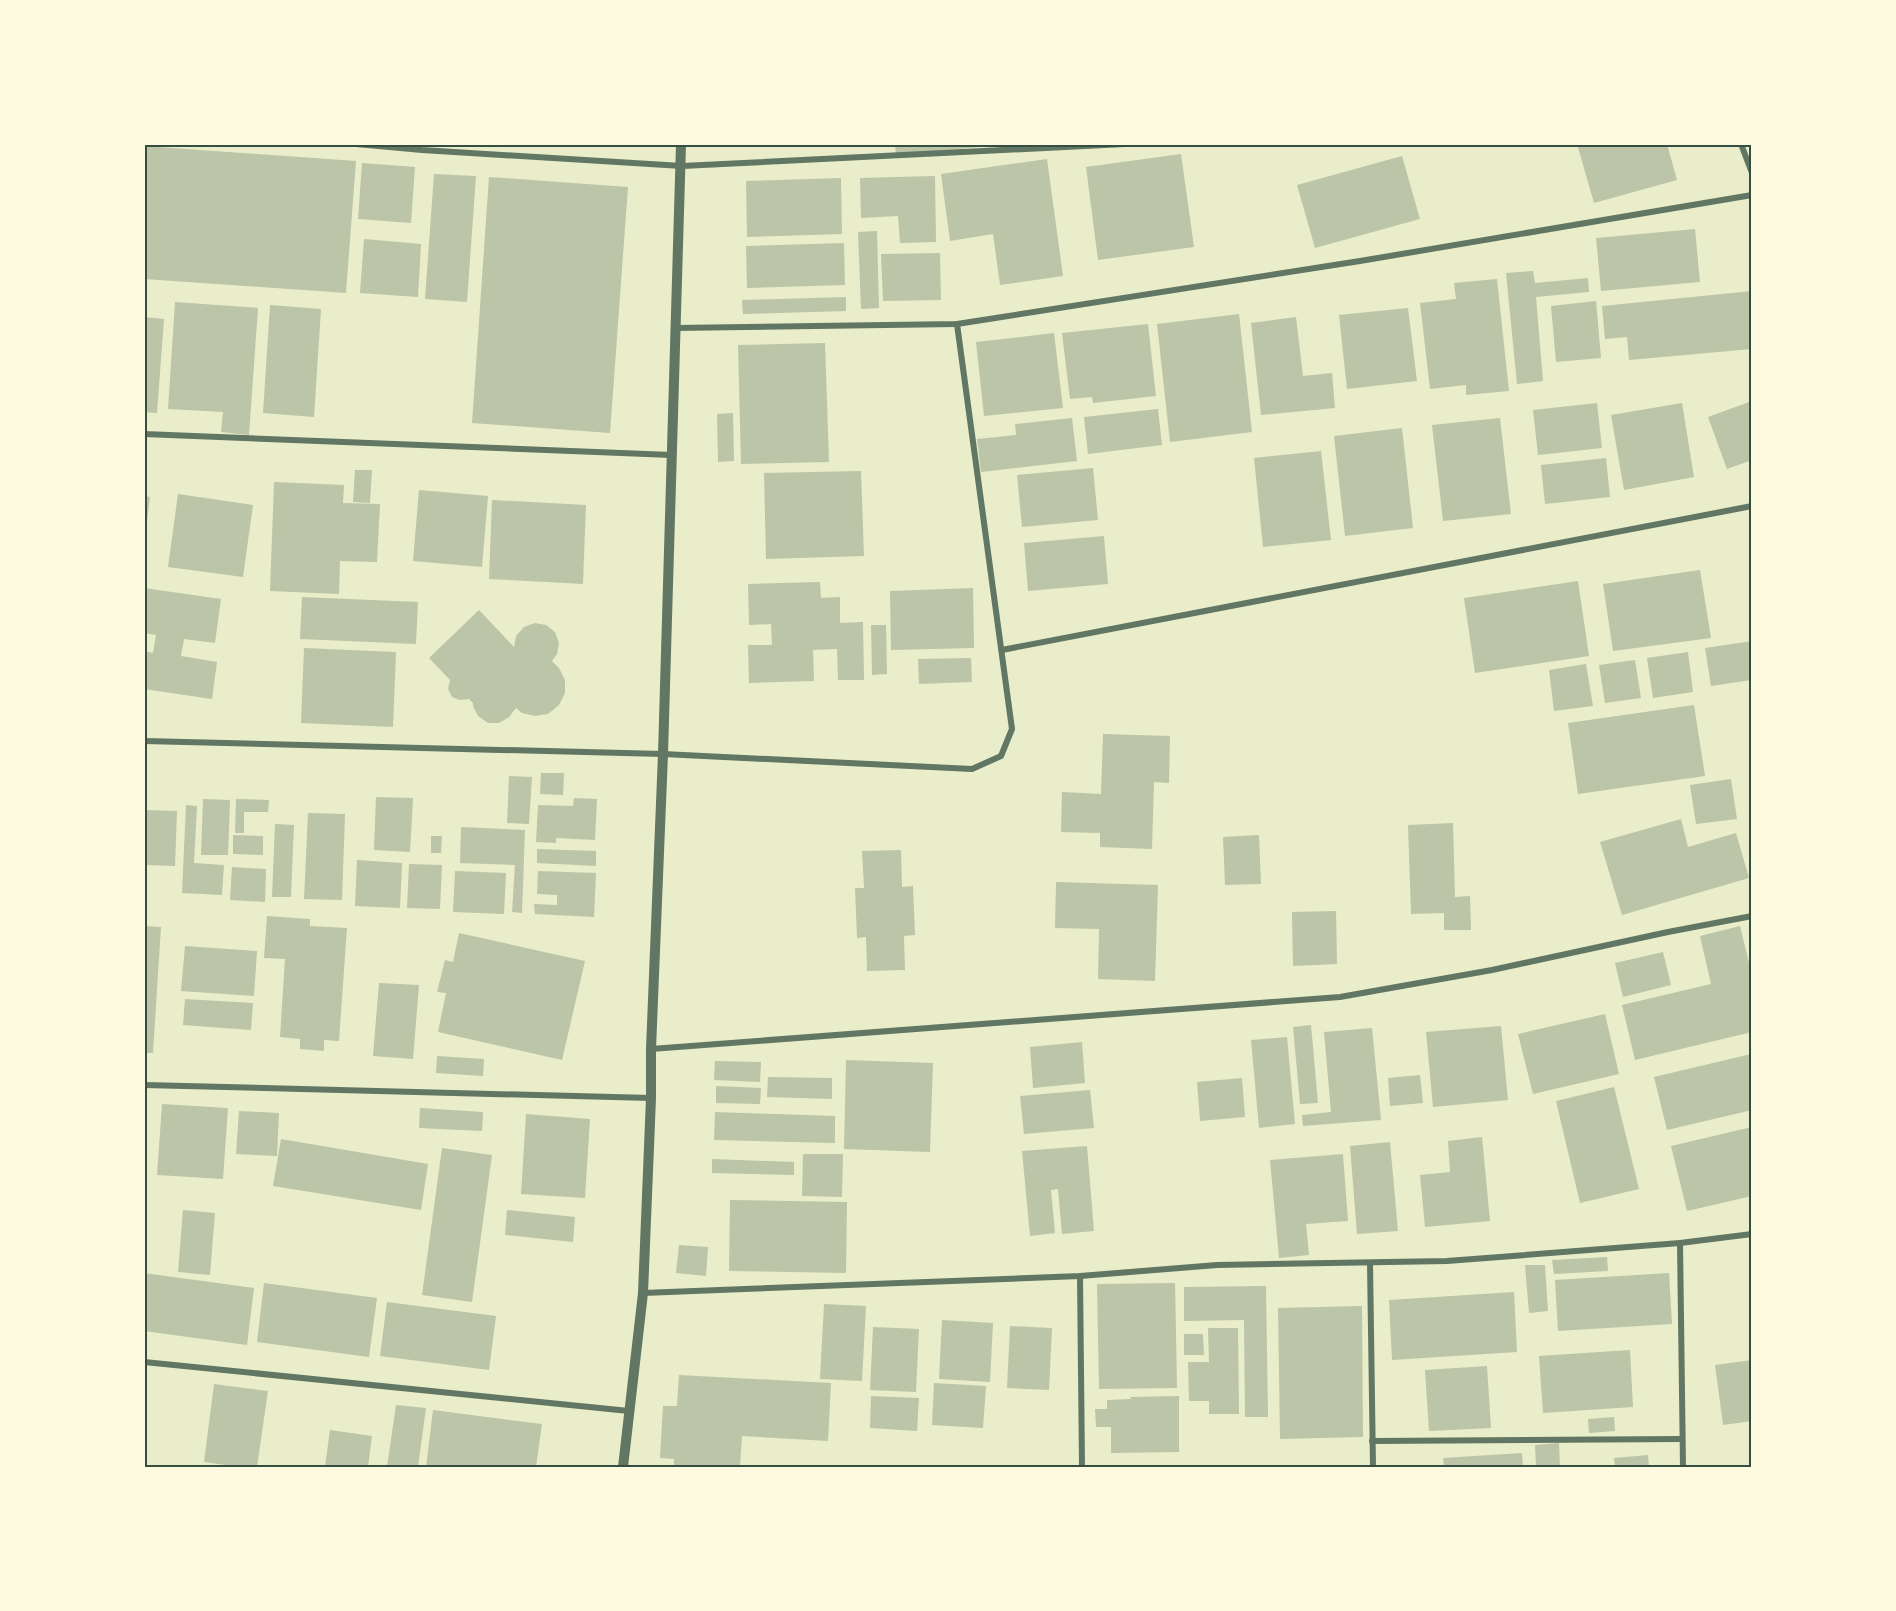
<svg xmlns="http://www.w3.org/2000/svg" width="1896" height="1611" font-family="'DM Sans',sans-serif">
	<rect width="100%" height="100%" fill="#e9edc9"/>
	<!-- building -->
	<g fill="#bcc5a7">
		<path d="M895,144H989L990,146L896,155Z"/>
		<path d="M1577,144H1667L1677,180L1594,203Z"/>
		<path d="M144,146L356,161L346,293L144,279Z"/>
		<path d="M1181,154L1194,247L1098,260L1086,167Z"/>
		<path d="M1402,156L1420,219L1315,248L1297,185Z"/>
		<path d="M1047,159L1063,276L1000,285L993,234L950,241L941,174Z"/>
		<path d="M362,163L415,167L411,223L358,219Z"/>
		<path d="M434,174L476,176L467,302L425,299Z"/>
		<path d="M935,176L936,242L900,243L898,216L861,218L860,178Z"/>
		<path d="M489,177L628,187L610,433L472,423Z"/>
		<path d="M841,178L842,234L747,237L746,181Z"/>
		<path d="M1695,229L1700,282L1601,291L1596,238Z"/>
		<path d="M877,231L879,308L861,309L858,232Z"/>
		<path d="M364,239L421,244L418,297L360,293Z"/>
		<path d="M844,243L845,285L747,288L746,246Z"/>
		<path d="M940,253L941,300L883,301L881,254Z"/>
		<path d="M1533,271L1535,283L1588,278L1589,292L1536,297L1543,381L1517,384L1506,273Z"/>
		<path d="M1497,279L1509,391L1466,395V385L1430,389L1420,303L1456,299L1454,283Z"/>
		<path d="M1752,291V349L1629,360L1627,337L1605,339L1602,306Z"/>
		<path d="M846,297V311L743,314L742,300Z"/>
		<path d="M1596,301L1601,358L1556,362L1551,306Z"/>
		<path d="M175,302L258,308L249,435L221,432L223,412L168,409Z"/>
		<path d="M270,305L321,309L314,417L263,413Z"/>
		<path d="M1408,308L1417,381L1347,389L1339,315Z"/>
		<path d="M1239,314L1252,432L1170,442L1157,324Z"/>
		<path d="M144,317L164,319L157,413L144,412Z"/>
		<path d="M1296,317L1303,376L1332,373L1335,408L1261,415L1251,323Z"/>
		<path d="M1148,324L1156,396L1093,403L1092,397L1070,399L1062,333Z"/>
		<path d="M1054,333L1063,408L984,416L976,342Z"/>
		<path d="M825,343L829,462L741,464L738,345Z"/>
		<path d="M1752,401V460L1727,469L1708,417Z"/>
		<path d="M1597,403L1602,448L1538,455L1533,410Z"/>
		<path d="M1682,403L1694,477L1624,490L1611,415Z"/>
		<path d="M1158,409L1162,445L1088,454L1084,417Z"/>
		<path d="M733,413L734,461L718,462L717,414Z"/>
		<path d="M1072,418L1077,461L981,472L977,439L1016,435L1015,424Z"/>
		<path d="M1500,418L1511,514L1443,521L1432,425Z"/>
		<path d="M1402,428L1413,528L1345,536L1334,436Z"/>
		<path d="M1321,451L1331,540L1263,547L1254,458Z"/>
		<path d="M1606,458L1610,497L1545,504L1541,465Z"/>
		<path d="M1093,468L1098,520L1022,527L1017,475Z"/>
		<path d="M355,470H372L370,503L353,502Z"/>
		<path d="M861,471L864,556L766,559L764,473Z"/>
		<path d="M274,482L344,485L343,503L380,504L377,562L340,561L339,594L270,591Z"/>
		<path d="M419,490L488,496L482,567L413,561Z"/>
		<path d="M178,494L253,505L243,577L168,567Z"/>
		<path d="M144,496L150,497L145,537L144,536Z"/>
		<path d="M492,500L586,505L583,584L489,579Z"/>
		<path d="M1104,536L1108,584L1028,591L1024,543Z"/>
		<path d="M1700,570L1711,638L1613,651L1603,584Z"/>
		<path d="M1578,581L1589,656L1475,673L1464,598Z"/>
		<path d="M820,582L821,598L840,597V623L863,622L864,680H838L837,649L813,650L814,681L749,683L748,645H772L771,624L749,625L748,584Z"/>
		<path d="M144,588L221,599L215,643L184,639L181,656L217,662L212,699L144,689V651L153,653L156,635L144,633Z"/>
		<path d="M973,588L974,648L891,650L890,591Z"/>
		<path d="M302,597L418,602L416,644L300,639Z"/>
		<path d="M479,610L514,647L516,636L524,627L535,623L546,625L555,632L559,643L557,654L552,661L559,668L565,680V693L559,705L548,714L535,716L522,713L516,708L509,717L499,723H488L478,716L473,706V703L469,699L460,700L452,697L448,689L450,680L429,658Z"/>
		<path d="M871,625H886L887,674L872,675Z"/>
		<path d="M1752,641V680L1711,686L1705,648Z"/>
		<path d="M304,648L396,652L393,727L301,723Z"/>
		<path d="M1688,652L1693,692L1653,698L1647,658Z"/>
		<path d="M971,658L972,682L919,684L918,659Z"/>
		<path d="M1635,660L1641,698L1605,703L1599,665Z"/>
		<path d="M1586,664L1593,706L1554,711L1549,670Z"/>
		<path d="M1694,705L1705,776L1578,794L1568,723Z"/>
		<path d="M1103,734L1170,736L1169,783L1154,782L1152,849L1100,847V833L1061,832L1062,792L1101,794Z"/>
		<path d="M541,773H564L563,795L540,794Z"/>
		<path d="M509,776L532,777L529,824L507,823Z"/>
		<path d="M1731,779L1737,819L1696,824L1690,785Z"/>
		<path d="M376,797L413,798L410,852L374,850Z"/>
		<path d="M574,798L597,799L595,840L556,838V843L536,842L538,805L573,806Z"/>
		<path d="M203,799L230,800L228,855H201Z"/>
		<path d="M236,799L269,800L268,812H244V833H235Z"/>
		<path d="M186,805L197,806L194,863L224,865L222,895L182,893Z"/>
		<path d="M144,810L177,811L175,866L144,865Z"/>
		<path d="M308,813L345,814L342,900L304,899Z"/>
		<path d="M1681,819L1688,847L1736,833L1749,878L1622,915L1600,842Z"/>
		<path d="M1453,823L1455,897L1470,896L1471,930H1444V913L1411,914L1408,825Z"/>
		<path d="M275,824L294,825L291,897H272Z"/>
		<path d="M461,827L525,830L522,913L512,912L515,865L460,863Z"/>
		<path d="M233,835L263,836V855L233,854Z"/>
		<path d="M1259,835L1261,884L1225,885L1223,837Z"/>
		<path d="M431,836H442L441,853H431Z"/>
		<path d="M537,849L596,851V866L537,863Z"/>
		<path d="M901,850L902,887L913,886L915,935L904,936L905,970L867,971L866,937L857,938L855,888H864L862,851Z"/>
		<path d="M357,860L402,863L400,908L355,906Z"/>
		<path d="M409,864L442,865L440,909L407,908Z"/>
		<path d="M232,867L266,869L265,902L230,900Z"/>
		<path d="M455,871L506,873L504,914L453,912Z"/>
		<path d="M538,871L596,873L594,917L535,914L534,904L557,905V895L537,894Z"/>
		<path d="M1056,882L1158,885L1155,981L1098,979L1099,929L1055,928Z"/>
		<path d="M1336,911L1337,964L1293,966L1292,912Z"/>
		<path d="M267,916L310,919V926L347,928L339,1041L324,1040V1051L300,1049V1039L280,1037L285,959L264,958Z"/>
		<path d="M144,926L161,927L153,1053H144Z"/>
		<path d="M1740,926L1752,975V1032L1635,1060L1622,1005L1711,984L1700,936Z"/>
		<path d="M459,933L585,961L562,1060L438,1032L446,993L437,992L445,960L453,962Z"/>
		<path d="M185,946L257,951L254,996L181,991Z"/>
		<path d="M1663,952L1671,985L1623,997L1615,963Z"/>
		<path d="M379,983L419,985L413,1059L373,1056Z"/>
		<path d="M185,999L253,1003L251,1030L183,1025Z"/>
		<path d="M1605,1014L1619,1074L1533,1094L1518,1034Z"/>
		<path d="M1311,1025L1318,1103L1300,1104L1293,1027Z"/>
		<path d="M1501,1026L1508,1100L1433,1107L1426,1032Z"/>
		<path d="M1372,1028L1381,1120L1303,1126L1302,1115L1331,1112L1324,1032Z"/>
		<path d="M1287,1037L1295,1124L1259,1128L1251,1040Z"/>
		<path d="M1082,1042L1085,1083L1033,1088L1030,1047Z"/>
		<path d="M1751,1054L1752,1060V1110L1667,1130L1654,1077Z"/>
		<path d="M437,1056L484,1059L483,1076L436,1073Z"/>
		<path d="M846,1060L933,1063L930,1152L844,1149Z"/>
		<path d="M715,1061L761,1062L760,1082L714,1080Z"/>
		<path d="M1420,1075L1423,1103L1390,1106L1388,1078Z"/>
		<path d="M768,1077L832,1078V1099L767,1097Z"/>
		<path d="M1242,1078L1245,1117L1200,1121L1197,1082Z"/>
		<path d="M716,1086L761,1088L760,1104L716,1103Z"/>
		<path d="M1614,1087L1639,1189L1580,1203L1556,1101Z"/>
		<path d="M1090,1090L1094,1128L1024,1134L1020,1096Z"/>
		<path d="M162,1104L228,1108L223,1179L157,1175Z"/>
		<path d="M420,1108L483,1112L482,1131L419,1128Z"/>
		<path d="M239,1111L279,1113L277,1156L236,1154Z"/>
		<path d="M715,1112L835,1116V1143L714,1140Z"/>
		<path d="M526,1114L590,1119L585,1198L521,1194Z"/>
		<path d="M1752,1127V1196L1687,1211L1671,1146Z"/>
		<path d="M1482,1137L1490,1221L1425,1227L1420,1175L1450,1172L1448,1141Z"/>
		<path d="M281,1139L428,1164L421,1210L273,1186Z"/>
		<path d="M1390,1142L1398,1231L1357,1234L1350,1146Z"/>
		<path d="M1087,1146L1094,1231L1062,1234L1058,1189L1051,1190L1055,1233L1030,1236L1022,1151Z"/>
		<path d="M442,1148L492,1155L472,1302L422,1295Z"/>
		<path d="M803,1154H843L842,1197L802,1196Z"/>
		<path d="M1343,1154L1348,1221L1306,1224L1309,1255L1279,1258L1270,1160Z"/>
		<path d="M712,1159L794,1162V1175L712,1173Z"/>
		<path d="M730,1200L847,1202L846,1273L729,1271Z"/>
		<path d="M183,1210L215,1213L210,1275L178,1272Z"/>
		<path d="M507,1210L575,1217L573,1242L505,1235Z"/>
		<path d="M679,1245L708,1247L706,1276L676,1273Z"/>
		<path d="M1607,1257L1608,1271L1554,1274L1552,1260Z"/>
		<path d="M1525,1265H1545L1548,1311L1529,1313Z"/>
		<path d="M144,1273L254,1288L247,1345L144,1331Z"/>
		<path d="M1669,1273L1672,1324L1558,1331L1555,1280Z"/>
		<path d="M264,1283L377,1298L369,1357L257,1342Z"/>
		<path d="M1175,1283L1177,1388L1099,1389L1097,1284Z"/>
		<path d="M1266,1286L1268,1417H1245L1244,1320L1184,1321V1287Z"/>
		<path d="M1514,1292L1517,1352L1392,1360L1389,1300Z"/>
		<path d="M387,1302L496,1316L489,1370L380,1356Z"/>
		<path d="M824,1304L866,1306L862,1381L820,1379Z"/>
		<path d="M1362,1306L1363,1437L1280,1439L1278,1308Z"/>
		<path d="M942,1320L993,1323L990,1382L939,1379Z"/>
		<path d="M1010,1326L1052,1328L1049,1390L1007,1388Z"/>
		<path d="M873,1327L919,1329L916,1392L870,1390Z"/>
		<path d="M1208,1328H1238L1239,1414H1209V1401H1189L1188,1362H1209Z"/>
		<path d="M1184,1334H1203L1204,1355H1184Z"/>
		<path d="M1630,1350L1633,1407L1543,1413L1539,1356Z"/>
		<path d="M1752,1360V1421L1723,1425L1715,1365Z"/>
		<path d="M1487,1366L1491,1428L1429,1431L1425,1370Z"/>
		<path d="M679,1375L831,1383L828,1441L742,1436L740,1467H674V1459L660,1458L663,1406H677Z"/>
		<path d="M934,1383L986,1386L983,1428L932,1425Z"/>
		<path d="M214,1384L268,1391L257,1467H241L204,1462Z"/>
		<path d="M871,1396L919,1398L917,1431L870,1428Z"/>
		<path d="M1179,1396V1452L1111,1453V1427H1096L1095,1409H1107V1400L1131,1399L1130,1397Z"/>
		<path d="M396,1405L426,1408L418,1467H387Z"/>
		<path d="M433,1410L542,1424L536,1467H426Z"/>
		<path d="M1614,1417L1615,1431L1589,1433L1588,1419Z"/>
		<path d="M330,1430L372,1436L368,1467H325Z"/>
		<path d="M1559,1443L1560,1467H1536L1535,1445Z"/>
		<path d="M1522,1453L1523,1467H1444L1443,1458Z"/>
		<path d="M1648,1455L1649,1467H1615L1614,1458Z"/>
	</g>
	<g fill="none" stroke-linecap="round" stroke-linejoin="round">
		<!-- minor -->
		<g stroke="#617663" stroke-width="6">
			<path d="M356,144L422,150L682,166L1125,144"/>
			<path d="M1741,144L1752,173"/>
			<path d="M675,328L957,324L1360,261L1752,195"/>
			<path d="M144,434L671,455"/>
			<path d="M1002,650L1752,506"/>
			<path d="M144,741L663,754L972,769L1001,756L1012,729L957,324"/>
			<path d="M651,1049L1340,997L1492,970L1668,932L1752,916"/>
			<path d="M144,1085L651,1098"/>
			<path d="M1680,1243L1683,1467"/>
			<path d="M1370,1263L1373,1467"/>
			<path d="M1080,1276L1082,1467"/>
			<path d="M643,1293L1080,1276L1217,1265L1447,1261L1680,1243L1752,1234"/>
			<path d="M144,1362L629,1411"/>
			<path d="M1372,1441L1682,1439"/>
		</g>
		<!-- tertiary -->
		<path stroke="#617663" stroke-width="10" d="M623,1467L643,1293L651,1098V1049L663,754L681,144"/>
	</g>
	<!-- border -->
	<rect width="1896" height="1611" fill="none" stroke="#fefae0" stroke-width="291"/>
	<rect x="146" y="146" width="1604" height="1320" fill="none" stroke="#344e41" stroke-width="2"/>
</svg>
